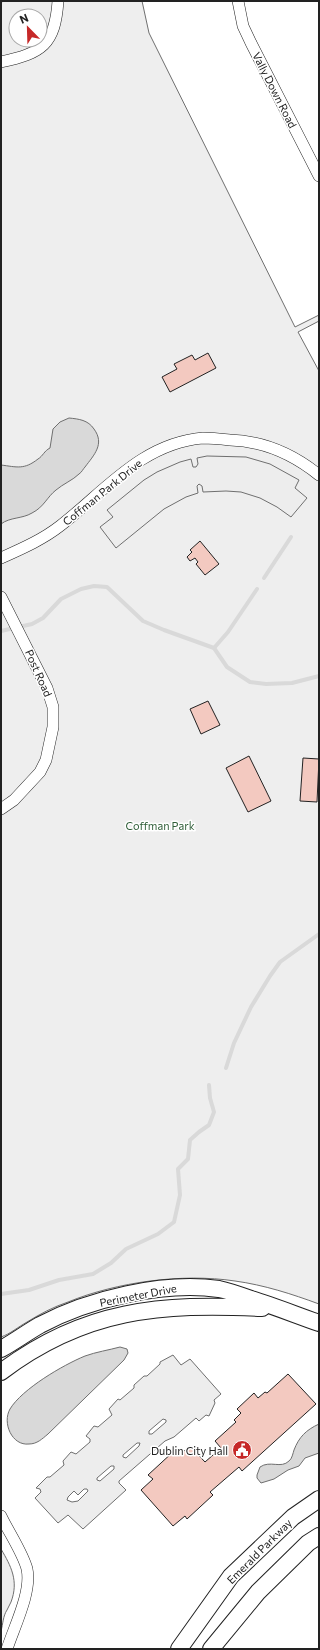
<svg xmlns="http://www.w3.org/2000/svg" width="320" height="1650" font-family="Commissioner,sans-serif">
	<rect width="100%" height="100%" fill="#fff"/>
	<!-- green -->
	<g fill="#eee" stroke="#6f6f6f" fill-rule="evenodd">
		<path d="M5,1H142L149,33L295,327L319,315V321L298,332L319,371V1304C292,1294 264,1285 235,1281C182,1273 117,1282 68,1302C53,1307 40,1314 27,1322C18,1327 10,1334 1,1337V2ZM16,16H40V40H16Z"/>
		<path d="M1,1549C11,1566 19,1581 11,1602C10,1605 8,1607 7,1610C3,1616 3,1624 1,1631Z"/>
	</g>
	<!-- parking -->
	<g fill="#ededed" stroke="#6f6f6f" fill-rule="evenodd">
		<path d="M207,456L246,457L270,464L299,480L295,488L307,498L291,517L277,507L260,498L241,492L226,491L203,492L202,486L199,484L197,486L198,493L186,497L164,509L116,548L100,527L113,517L107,510L144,480L157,472L180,462L191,459L193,467H196L198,464L197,458Z"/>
		<path d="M173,1355L181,1365L190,1359L221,1394L214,1400L215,1403L209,1416L206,1415L199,1421L196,1418L174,1437L165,1441L119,1481V1483L126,1490L83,1529L68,1515L58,1523L35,1498L41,1492L40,1489L36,1488L47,1477H50L64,1465L63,1461L71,1452L76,1454L90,1442V1439L86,1436L94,1426L98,1427L112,1415L109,1409L118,1399L120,1400L134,1388V1385L144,1376H147L160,1364V1362ZM163,1419L166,1420V1422L152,1434H149V1431ZM137,1443H140L139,1446L126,1458L123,1457V1455ZM111,1466H114V1469L100,1481L97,1480V1478ZM84,1489H87L88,1491L78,1501L72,1502L67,1500L68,1497L74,1491L78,1495Z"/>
	</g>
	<!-- water -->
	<g fill="#d9d9d9" stroke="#6f6f6f">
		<path d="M69,418C79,419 88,420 94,429C105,444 94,455 85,467C83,469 82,472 79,474C73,480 63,484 56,490C47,497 44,507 32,513C22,519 10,517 1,524V465C17,467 24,470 38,459C43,456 44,451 50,448L53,429L60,422Z"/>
		<path d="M120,1347L127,1349L128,1353L124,1360L48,1434C42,1439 37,1444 29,1444C12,1446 2,1423 10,1409C22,1389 63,1365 85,1356C96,1352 109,1350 120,1347Z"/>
		<path d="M319,1424V1453L305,1458L299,1466L288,1470L274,1479L261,1483L257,1478V1475L260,1467C270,1460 281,1469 289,1461C292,1459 293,1453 294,1450C299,1437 306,1430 319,1424Z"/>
	</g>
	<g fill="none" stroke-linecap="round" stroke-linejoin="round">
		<!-- stream -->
		<g stroke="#d9d9d9" stroke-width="4">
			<path d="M264,578L291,537"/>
			<path d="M1,631L32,624L43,618L61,599L81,589L94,586L107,587L143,621L164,630L214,648L227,667L250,682L266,684L292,683L319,676"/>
			<path d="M214,648L228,632L257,589"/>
			<path d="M226,1068L234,1043L251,1007L270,976L280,962L319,934"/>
			<path d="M1,1294L29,1290L59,1280L93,1274L111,1263L126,1249L158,1234L174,1222L180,1195L178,1169L188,1159L190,1140L199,1132L209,1125L214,1112L210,1098L209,1085"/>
		</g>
	</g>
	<!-- building -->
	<g fill="#f3c9c0" stroke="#222">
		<path d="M208,353L216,368L170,392L162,377L177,369L174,364L192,355L195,360Z"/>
		<path d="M200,541L219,564L205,575L196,564L198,562L195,558L190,561L187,557L192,552L190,550Z"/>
		<path d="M208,701L220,725L201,734L190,709Z"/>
		<path d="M249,756L271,801L248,812L226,768Z"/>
		<path d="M303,758L319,759L317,802L300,801Z"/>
		<path d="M288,1374L316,1404L242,1471L239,1467L210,1492L213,1495L187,1519L185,1516L173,1526L141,1490L153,1479L148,1475L174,1451L178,1456L190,1446L205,1462L221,1448L215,1441L236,1422L234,1420L241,1413L237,1409L254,1393L258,1398L265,1392L267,1393Z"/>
	</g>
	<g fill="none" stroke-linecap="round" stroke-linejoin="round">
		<defs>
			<g id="minor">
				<path d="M238,1L243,26L251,43L319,176"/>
				<path d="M1,62C42,53 55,45 58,1"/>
				<path d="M1,558C21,549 42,540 60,526C104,492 142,443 203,438C211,438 221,439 230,440C263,441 293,454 319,475"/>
				<path d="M1,597L47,688L53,707V727L46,760L40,772L14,800L1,809"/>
				<path d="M1,1516C8,1531 23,1553 27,1569C32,1592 14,1627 7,1649"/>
			</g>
			<g id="secondary">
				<path d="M1,1349C14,1342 26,1333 40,1325C89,1299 163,1281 219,1289C229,1291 240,1295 251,1299C274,1306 296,1315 319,1323"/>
				<path d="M1,1372C84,1309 161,1303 262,1308"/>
				<path d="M179,1649L231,1576L293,1517L319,1499"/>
				<path d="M211,1649L258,1592L308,1543L319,1536"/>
			</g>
		</defs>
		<!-- minor casing -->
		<use href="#minor" stroke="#222" stroke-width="12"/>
		<!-- secondary casing -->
		<use href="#secondary" stroke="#222" stroke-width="18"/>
		<!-- minor -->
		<use href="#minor" stroke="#fff" stroke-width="11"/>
		<!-- secondary -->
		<use href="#secondary" stroke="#fff" stroke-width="16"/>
	</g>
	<!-- icons -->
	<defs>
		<symbol id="civic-disc" viewBox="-11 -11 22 22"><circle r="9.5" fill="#c62828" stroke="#fff"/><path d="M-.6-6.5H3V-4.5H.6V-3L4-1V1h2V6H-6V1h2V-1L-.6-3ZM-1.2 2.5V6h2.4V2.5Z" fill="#fff"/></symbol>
	</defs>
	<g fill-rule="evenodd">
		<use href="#civic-disc" x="231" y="1439" width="22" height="22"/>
	</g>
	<g text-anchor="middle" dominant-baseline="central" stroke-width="3" stroke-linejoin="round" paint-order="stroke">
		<!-- street labels -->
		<g font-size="11" fill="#222" stroke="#fff">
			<text transform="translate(275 90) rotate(63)">Vally Down Road</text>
			<text transform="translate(102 492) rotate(-39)">Coffman Park Drive</text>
			<text transform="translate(39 673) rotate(66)">Post Road</text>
			<text transform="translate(138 1295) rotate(-11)">Perimeter Drive</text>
			<text transform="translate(259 1551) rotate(-45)">Emerald Parkway</text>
		</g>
		<!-- park labels -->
		<g font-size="11" fill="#2f5e38" stroke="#fff">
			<text x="160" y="825">Coffman Park</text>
		</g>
		<!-- poi labels -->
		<g font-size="11" fill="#222" stroke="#fff" text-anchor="end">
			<text x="228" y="1450">Dublin City Hall</text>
		</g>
	</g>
	<!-- border -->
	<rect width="320" height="1650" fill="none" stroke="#222222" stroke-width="4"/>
	<!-- north arrow -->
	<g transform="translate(28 28) rotate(337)"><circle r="19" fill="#ffffff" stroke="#a7a7a7"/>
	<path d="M0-3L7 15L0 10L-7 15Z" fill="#c62828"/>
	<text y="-6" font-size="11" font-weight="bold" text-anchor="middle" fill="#222222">N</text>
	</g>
</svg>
